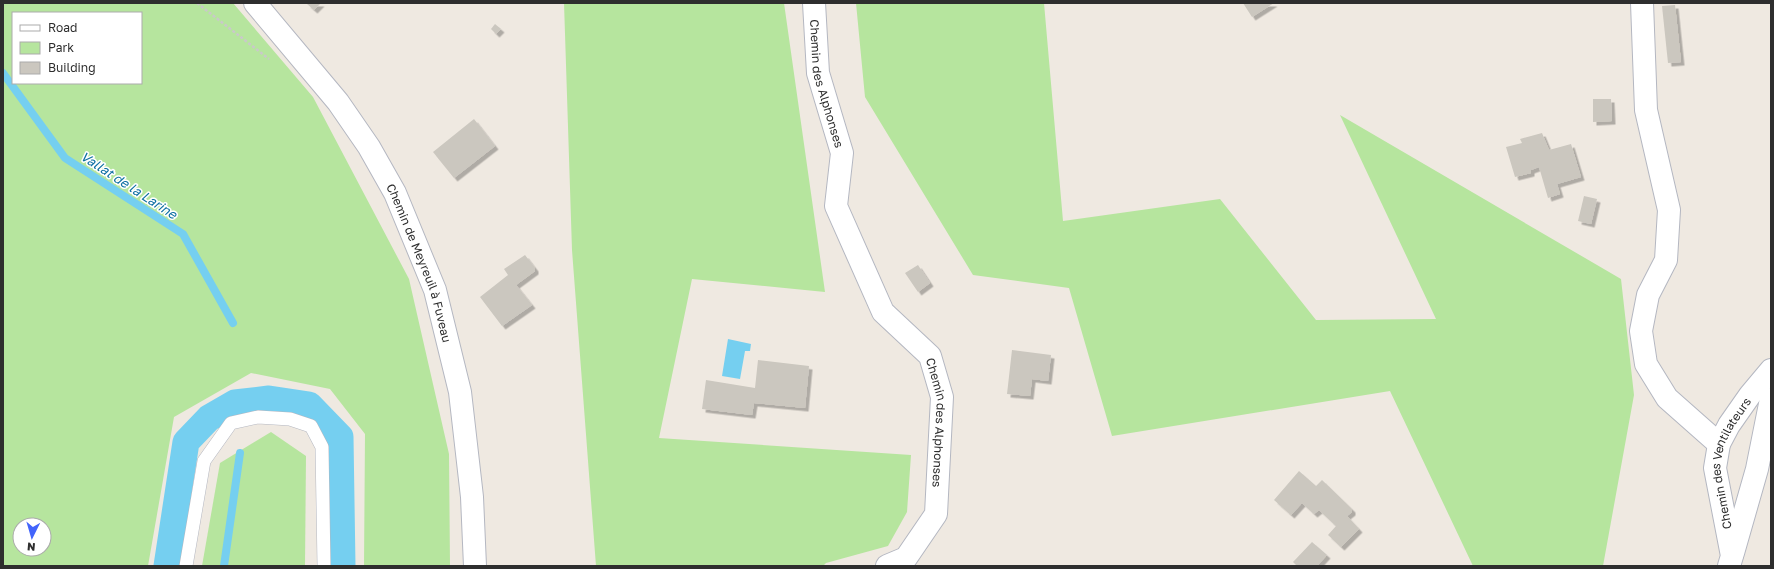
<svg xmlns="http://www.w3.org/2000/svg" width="1774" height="569" font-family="'Golos Text',sans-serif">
	<defs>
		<filter id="shadow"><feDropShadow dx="3.5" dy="3.5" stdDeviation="0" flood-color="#0004"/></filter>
	</defs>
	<rect width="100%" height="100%" fill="#efe9e1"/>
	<!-- green -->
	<g fill="#b6e59e" fill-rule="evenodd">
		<path d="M3,3H233L313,97L409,279L449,454L450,566H364L365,434L330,389L251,373L174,417L148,566H3ZM13,13H141V83H13ZM20,525H44V549H20Z"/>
		<path d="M564,3H784L825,292L692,279L659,438L911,455L907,512L888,546L826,563L823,566H596L572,250Z"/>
		<path d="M856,3H1044L1063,221L1220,199L1316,320L1436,319L1340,115L1621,279L1634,395L1603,566H1473L1390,391L1112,436L1069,288L973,275L865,97Z"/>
		<path d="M271,432L306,456L305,566H202L220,463Z"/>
	</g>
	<!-- water -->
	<path fill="#75cff0" d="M728,339L751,344L750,351H745L740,379L722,376Z"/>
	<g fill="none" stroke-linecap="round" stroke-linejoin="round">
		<!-- stream -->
		<g stroke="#75cff0" stroke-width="8">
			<path d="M3,73L65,158L183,234L233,323"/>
			<path d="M224,566L240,453"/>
		</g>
		<!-- canal -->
		<path stroke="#75cff0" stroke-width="27" d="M167,566L186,442L209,418L235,403L269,399L309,405L340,437L342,566"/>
	</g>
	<!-- building -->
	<g fill="#cbc7bf" filter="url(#shadow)">
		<path d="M308,3H321L314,10L307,4Z"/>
		<path d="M1243,3H1274L1252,17Z"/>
		<path d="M1675,5L1681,62L1668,63L1662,6Z"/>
		<path d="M495,24L501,29L496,34L491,29Z"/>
		<path d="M1593,99H1611L1612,121L1593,122Z"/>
		<path d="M474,119L495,146L454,178L433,152Z"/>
		<path d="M1542,133L1549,150L1571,144L1581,177L1557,184L1560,194L1548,198L1539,167L1531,170V173L1515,177L1506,147L1522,143L1520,139Z"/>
		<path d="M1584,196L1597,199L1591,224L1578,221Z"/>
		<path d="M525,255L535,268V271L516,285L532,305L502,326L480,297L508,275L504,269Z"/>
		<path d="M918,265L930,283L918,292L905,273Z"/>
		<path d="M1012,350L1051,355L1048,381L1032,379L1030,396L1007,394Z"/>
		<path d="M758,360L809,366L805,408L754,403L752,415L702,409L706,380L755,388Z"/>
		<path d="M1299,471L1316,486L1322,480L1352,509V512L1347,516L1359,529L1341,547L1328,535L1336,526L1319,510L1314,514L1302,503L1291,515L1274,500Z"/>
		<path d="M1312,542L1327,555L1317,566H1297L1293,562Z"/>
	</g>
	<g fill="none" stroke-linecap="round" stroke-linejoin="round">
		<defs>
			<path id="lane" d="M186,566L204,461L231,423L258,417L290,419L311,426L322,447L324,566"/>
			<g id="street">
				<path id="s1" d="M255,3L338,102L369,147L395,193L435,290L460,392L472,497L475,566"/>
				<path id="s2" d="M814,3L818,73L842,153L836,206L883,312L930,356L942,397L936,514L906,558L887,566"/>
				<path d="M1642,3L1646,110L1669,210L1666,260L1648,295L1641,331L1646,364L1667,398L1719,444"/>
				<path d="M1733,553L1757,469L1771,399"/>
				<path id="s3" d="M1729,566L1732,556L1715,468L1719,444L1729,425L1750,395L1771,370"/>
			</g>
		</defs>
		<!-- lane casing -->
		<use href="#lane" stroke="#b4b7c1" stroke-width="14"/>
		<!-- street casing -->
		<use href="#street" stroke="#b4b7c1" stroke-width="24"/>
		<!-- path -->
		<path stroke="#c9c9c9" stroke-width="2.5" stroke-dasharray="3 2" stroke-linecap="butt" d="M197,3L269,59"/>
		<!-- lane -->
		<use href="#lane" stroke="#fff" stroke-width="13"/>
		<!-- street -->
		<use href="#street" stroke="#fff" stroke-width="22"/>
	</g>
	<g text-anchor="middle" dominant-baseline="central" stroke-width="3" stroke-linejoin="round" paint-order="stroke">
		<!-- street labels -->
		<g font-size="12" fill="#2e2e2e" stroke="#fff">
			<text stroke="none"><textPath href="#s2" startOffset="82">Chemin des Alphonses</textPath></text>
			<text stroke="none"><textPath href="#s1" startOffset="311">Chemin de Meyreuil à Fuveau</textPath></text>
			<text stroke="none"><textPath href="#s2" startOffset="455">Chemin des Alphonses</textPath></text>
			<text stroke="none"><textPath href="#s3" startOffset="108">Chemin des Ventilateurs</textPath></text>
		</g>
		<!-- water labels -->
		<g font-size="13" font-style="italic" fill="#0d6fa3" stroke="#fff">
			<text transform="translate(129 185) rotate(33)">Vallat de la Larine</text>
		</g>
	</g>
	<!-- border -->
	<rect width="1774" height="569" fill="none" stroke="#2e2e2e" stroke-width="8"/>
	<!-- legend -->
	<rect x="12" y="12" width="130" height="72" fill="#ffffff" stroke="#ababab"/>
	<rect x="20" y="25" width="20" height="6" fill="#ffffff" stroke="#ababab"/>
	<text x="48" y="32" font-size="12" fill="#2e2e2e">Road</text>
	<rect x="20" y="42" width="20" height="12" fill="#b6e59e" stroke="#ababab"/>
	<text x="48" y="52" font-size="12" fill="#2e2e2e">Park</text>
	<rect x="20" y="62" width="20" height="12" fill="#cbc7bf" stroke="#ababab"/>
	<text x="48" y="72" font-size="12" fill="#2e2e2e">Building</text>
	<!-- north arrow -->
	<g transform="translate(32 537) rotate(185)"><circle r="19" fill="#ffffff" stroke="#ababab"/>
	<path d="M0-3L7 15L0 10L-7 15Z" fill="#4264fb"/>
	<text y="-6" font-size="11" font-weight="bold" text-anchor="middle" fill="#2e2e2e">N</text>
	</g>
</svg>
